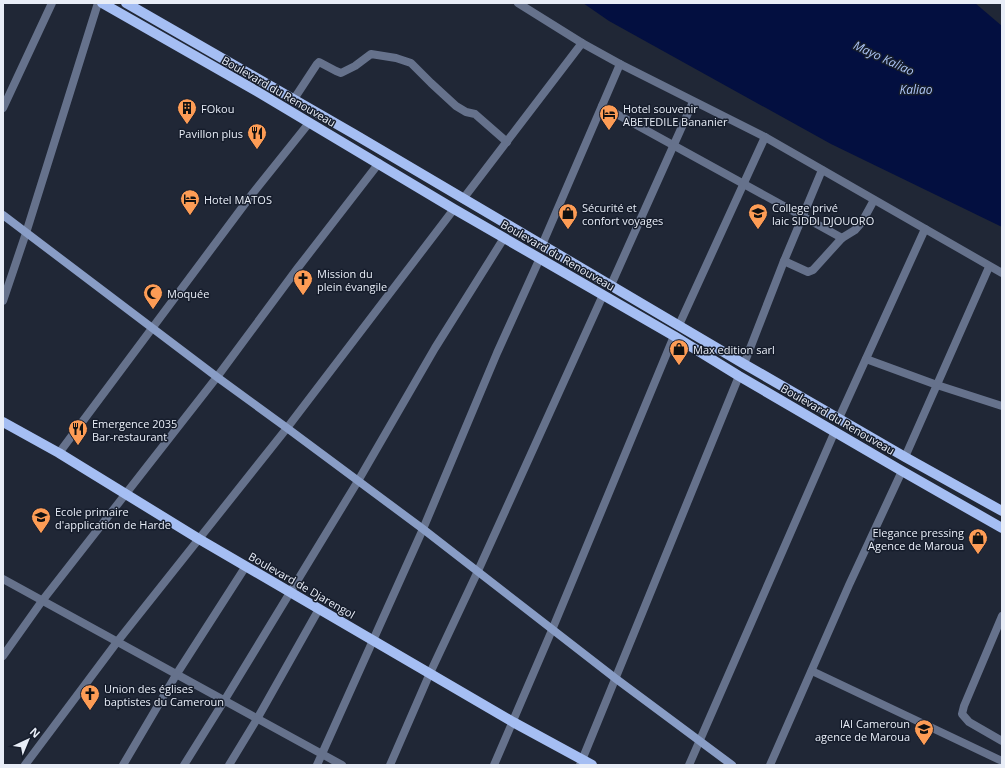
<svg xmlns="http://www.w3.org/2000/svg" width="1005" height="768" font-family="'Open Sans',sans-serif">
	<rect width="100%" height="100%" fill="#202736"/>
	<!-- water -->
	<path fill="#030f40" d="M583,3H975L1002,26V227L831,144L609,21Z"/>
	<g fill="none" stroke-linecap="round" stroke-linejoin="round">
		<!-- street -->
		<g stroke="#66728c" stroke-width="8">
			<path d="M518,3L582,43L620,64L765,137L1002,273"/>
			<path d="M294,99L317,64L319,62L336,71L341,73L355,66L371,54L396,58L411,63L431,83L456,106L466,112L475,114L507,142"/>
			<path d="M602,106L842,238"/>
			<path d="M3,108L52,3"/>
			<path d="M463,199L582,43"/>
			<path d="M542,245L620,64"/>
			<path d="M784,261L808,272L813,270L842,238L855,230L862,222L874,200"/>
			<path d="M611,285L693,102"/>
			<path d="M3,301L26,233L98,3"/>
			<path d="M679,325L765,137"/>
			<path d="M866,359L937,385L1002,406"/>
			<path d="M744,364L784,261L822,170"/>
			<path d="M839,418L925,229"/>
			<path d="M59,453L253,193L309,123"/>
			<path d="M905,457L989,267"/>
			<path d="M3,579L342,765"/>
			<path d="M1002,616L964,706L962,714L969,722L1002,741"/>
			<path d="M3,656L42,601L217,377L297,269L379,163"/>
			<path d="M812,671L1002,761"/>
			<path d="M25,765L117,642L287,428L454,209"/>
			<path d="M123,765L176,675L246,566"/>
			<path d="M184,765L224,701L358,481L435,348L504,238"/>
			<path d="M229,765L257,719L319,609"/>
			<path d="M317,765L423,529L497,353L540,258"/>
			<path d="M390,765L430,673L477,573L603,295"/>
			<path d="M494,765L552,630L674,336"/>
			<path d="M580,765L739,376"/>
			<path d="M689,765L835,431"/>
			<path d="M770,765L849,585L902,471"/>
		</g>
		<!-- secondary -->
		<path stroke="#899dc6" stroke-width="8" d="M3,215L217,377L287,428L423,529L615,678L732,765"/>
		<!-- primary -->
		<g stroke="#a5bef3" stroke-width="10">
			<path d="M102,3L258,92L454,209L674,336L739,376L902,471L1002,528"/>
			<path d="M126,3L354,134L744,364L905,457L1002,511"/>
			<path d="M3,422L59,453L199,539L513,722L592,765"/>
		</g>
	</g>
	<!-- icons -->
	<defs>
		<symbol id="building-pin" viewBox="-11 -11 22 30"><path d="M0 17L-7.5 6A9.5 9.5 0 1 1 7.5 6Z" fill="#fd9c55" stroke="#161d2c"/><path d="M-4-6H4V6H1V3H-1V6H-4ZM-2.5-4.3h1.7v1.8h-1.7ZM.8-4.3h1.7v1.8H.8ZM-2.5-1h1.7V.8h-1.7ZM.8-1h1.7V.8H.8Z" fill="#111"/></symbol>
		<symbol id="hotel-pin" viewBox="-11 -11 22 30"><path d="M0 17L-7.5 6A9.5 9.5 0 1 1 7.5 6Z" fill="#fd9c55" stroke="#161d2c"/><path d="M-6-4.5h1.5V1H6V5H4.5V3h-9V5H-6ZM-4 0a1.8 1.8 0 1 1 3.6 0ZM.5 0V-2.5h3Q6-2.5 6 0Z" fill="#111"/></symbol>
		<symbol id="restaurant-pin" viewBox="-11 -11 22 30"><path d="M0 17L-7.5 6A9.5 9.5 0 1 1 7.5 6Z" fill="#fd9c55" stroke="#161d2c"/><path d="M-5-6h1v4h1v-4h1v4h1v-4h1v5L-1.5 .5V6h-2V.5L-5-1ZM5-6V6H3V1.5H1.5Q1.5-4 5-6Z" fill="#111"/></symbol>
		<symbol id="shop-pin" viewBox="-11 -11 22 30"><path d="M0 17L-7.5 6A9.5 9.5 0 1 1 7.5 6Z" fill="#fd9c55" stroke="#161d2c"/><path d="M-5-2.5h2.3a2.7 3.5 0 0 1 5.4 0H5L5.5 6h-11ZM-1.5-2.5h3a1.5 2.3 0 0 0-3 0Z" fill="#111"/></symbol>
		<symbol id="school-pin" viewBox="-11 -11 22 30"><path d="M0 17L-7.5 6A9.5 9.5 0 1 1 7.5 6Z" fill="#fd9c55" stroke="#161d2c"/><path d="M0-5L7-2L0 1L-7-2ZM-4 1L0 2.5L4 1V4Q0 6-4 4Z" fill="#111"/></symbol>
		<symbol id="church-pin" viewBox="-11 -11 22 30"><path d="M0 17L-7.5 6A9.5 9.5 0 1 1 7.5 6Z" fill="#fd9c55" stroke="#161d2c"/><path d="M-1.2-6h2.4v3.5h3.3v2.4h-3.3V6h-2.4V-.1h-3.3v-2.4h3.3Z" fill="#111"/></symbol>
		<symbol id="mosque-pin" viewBox="-11 -11 22 30"><path d="M0 17L-7.5 6A9.5 9.5 0 1 1 7.5 6Z" fill="#fd9c55" stroke="#161d2c"/><path d="M3.5-4.9A6 6 0 1 0 3.5 4.9A5 5 0 1 1 3.5-4.9Z" fill="#111"/></symbol>
	</defs>
	<g fill-rule="evenodd">
		<use href="#building-pin" x="176" y="97" width="22" height="30"/>
		<use href="#hotel-pin" x="598" y="103" width="22" height="30"/>
		<use href="#restaurant-pin" x="246" y="122" width="22" height="30"/>
		<use href="#hotel-pin" x="179" y="188" width="22" height="30"/>
		<use href="#shop-pin" x="557" y="202" width="22" height="30"/>
		<use href="#school-pin" x="747" y="202" width="22" height="30"/>
		<use href="#church-pin" x="292" y="268" width="22" height="30"/>
		<use href="#mosque-pin" x="142" y="282" width="22" height="30"/>
		<use href="#shop-pin" x="668" y="338" width="22" height="30"/>
		<use href="#restaurant-pin" x="67" y="418" width="22" height="30"/>
		<use href="#school-pin" x="30" y="506" width="22" height="30"/>
		<use href="#shop-pin" x="967" y="527" width="22" height="30"/>
		<use href="#church-pin" x="79" y="683" width="22" height="30"/>
		<use href="#school-pin" x="913" y="718" width="22" height="30"/>
	</g>
	<g text-anchor="middle" dominant-baseline="central" stroke-width="3" stroke-linejoin="round" paint-order="stroke">
		<!-- street labels -->
		<g font-size="11" fill="#e8edf7" stroke="#161d2c">
			<text transform="translate(279 91) rotate(30)">Boulevard du Renouveau</text>
			<text transform="translate(558 255) rotate(30)">Boulevard du Renouveau</text>
			<text transform="translate(838 419) rotate(30)">Boulevard du Renouveau</text>
			<text transform="translate(302 585) rotate(30)">Boulevard de Djarengol</text>
		</g>
		<!-- poi labels -->
		<g font-size="11" fill="#e8edf7" stroke="#161d2c" text-anchor="start">
			<text x="201" y="108">FOkou</text>
			<text x="623" y="108">Hotel souvenir<tspan x="623" dy="13">ABETEDILE Bananier</tspan></text>
			<text x="243" y="133" text-anchor="end">Pavillon plus</text>
			<text x="204" y="199">Hotel MATOS</text>
			<text x="582" y="207">Sécurité et<tspan x="582" dy="13">confort voyages</tspan></text>
			<text x="772" y="207">College privé<tspan x="772" dy="13">laic SIDDI DJOUORO</tspan></text>
			<text x="317" y="273">Mission du<tspan x="317" dy="13">plein évangile</tspan></text>
			<text x="167" y="293">Moquée</text>
			<text x="693" y="349">Max edition sarl</text>
			<text x="92" y="423">Emergence 2035<tspan x="92" dy="13">Bar-restaurant</tspan></text>
			<text x="55" y="511">Ecole primaire<tspan x="55" dy="13">d'application de Harde</tspan></text>
			<text x="964" y="532" text-anchor="end">Elegance pressing<tspan x="964" dy="13">Agence de Maroua</tspan></text>
			<text x="104" y="688">Union des églises<tspan x="104" dy="13">baptistes du Cameroun</tspan></text>
			<text x="910" y="723" text-anchor="end">IAI Cameroun<tspan x="910" dy="13">agence de Maroua</tspan></text>
		</g>
		<!-- water labels -->
		<g font-size="12" font-style="italic" fill="#adc5f6" stroke="#161d2c">
			<text transform="translate(884 58) rotate(25)">Mayo Kaliao</text>
			<text x="916" y="89">Kaliao</text>
		</g>
	</g>
	<!-- border -->
	<rect width="1005" height="768" fill="none" stroke="#e8edf7" stroke-width="8"/>
	<!-- north arrow -->
	<g transform="translate(28 740) rotate(44)" stroke="#161d2c" stroke-width="3" paint-order="stroke">
	<path d="M0-3L7 15L0 10L-7 15Z" fill="#e8edf7"/>
	<text y="-6" font-size="11" font-weight="bold" text-anchor="middle" fill="#e8edf7">N</text>
	</g>
</svg>
